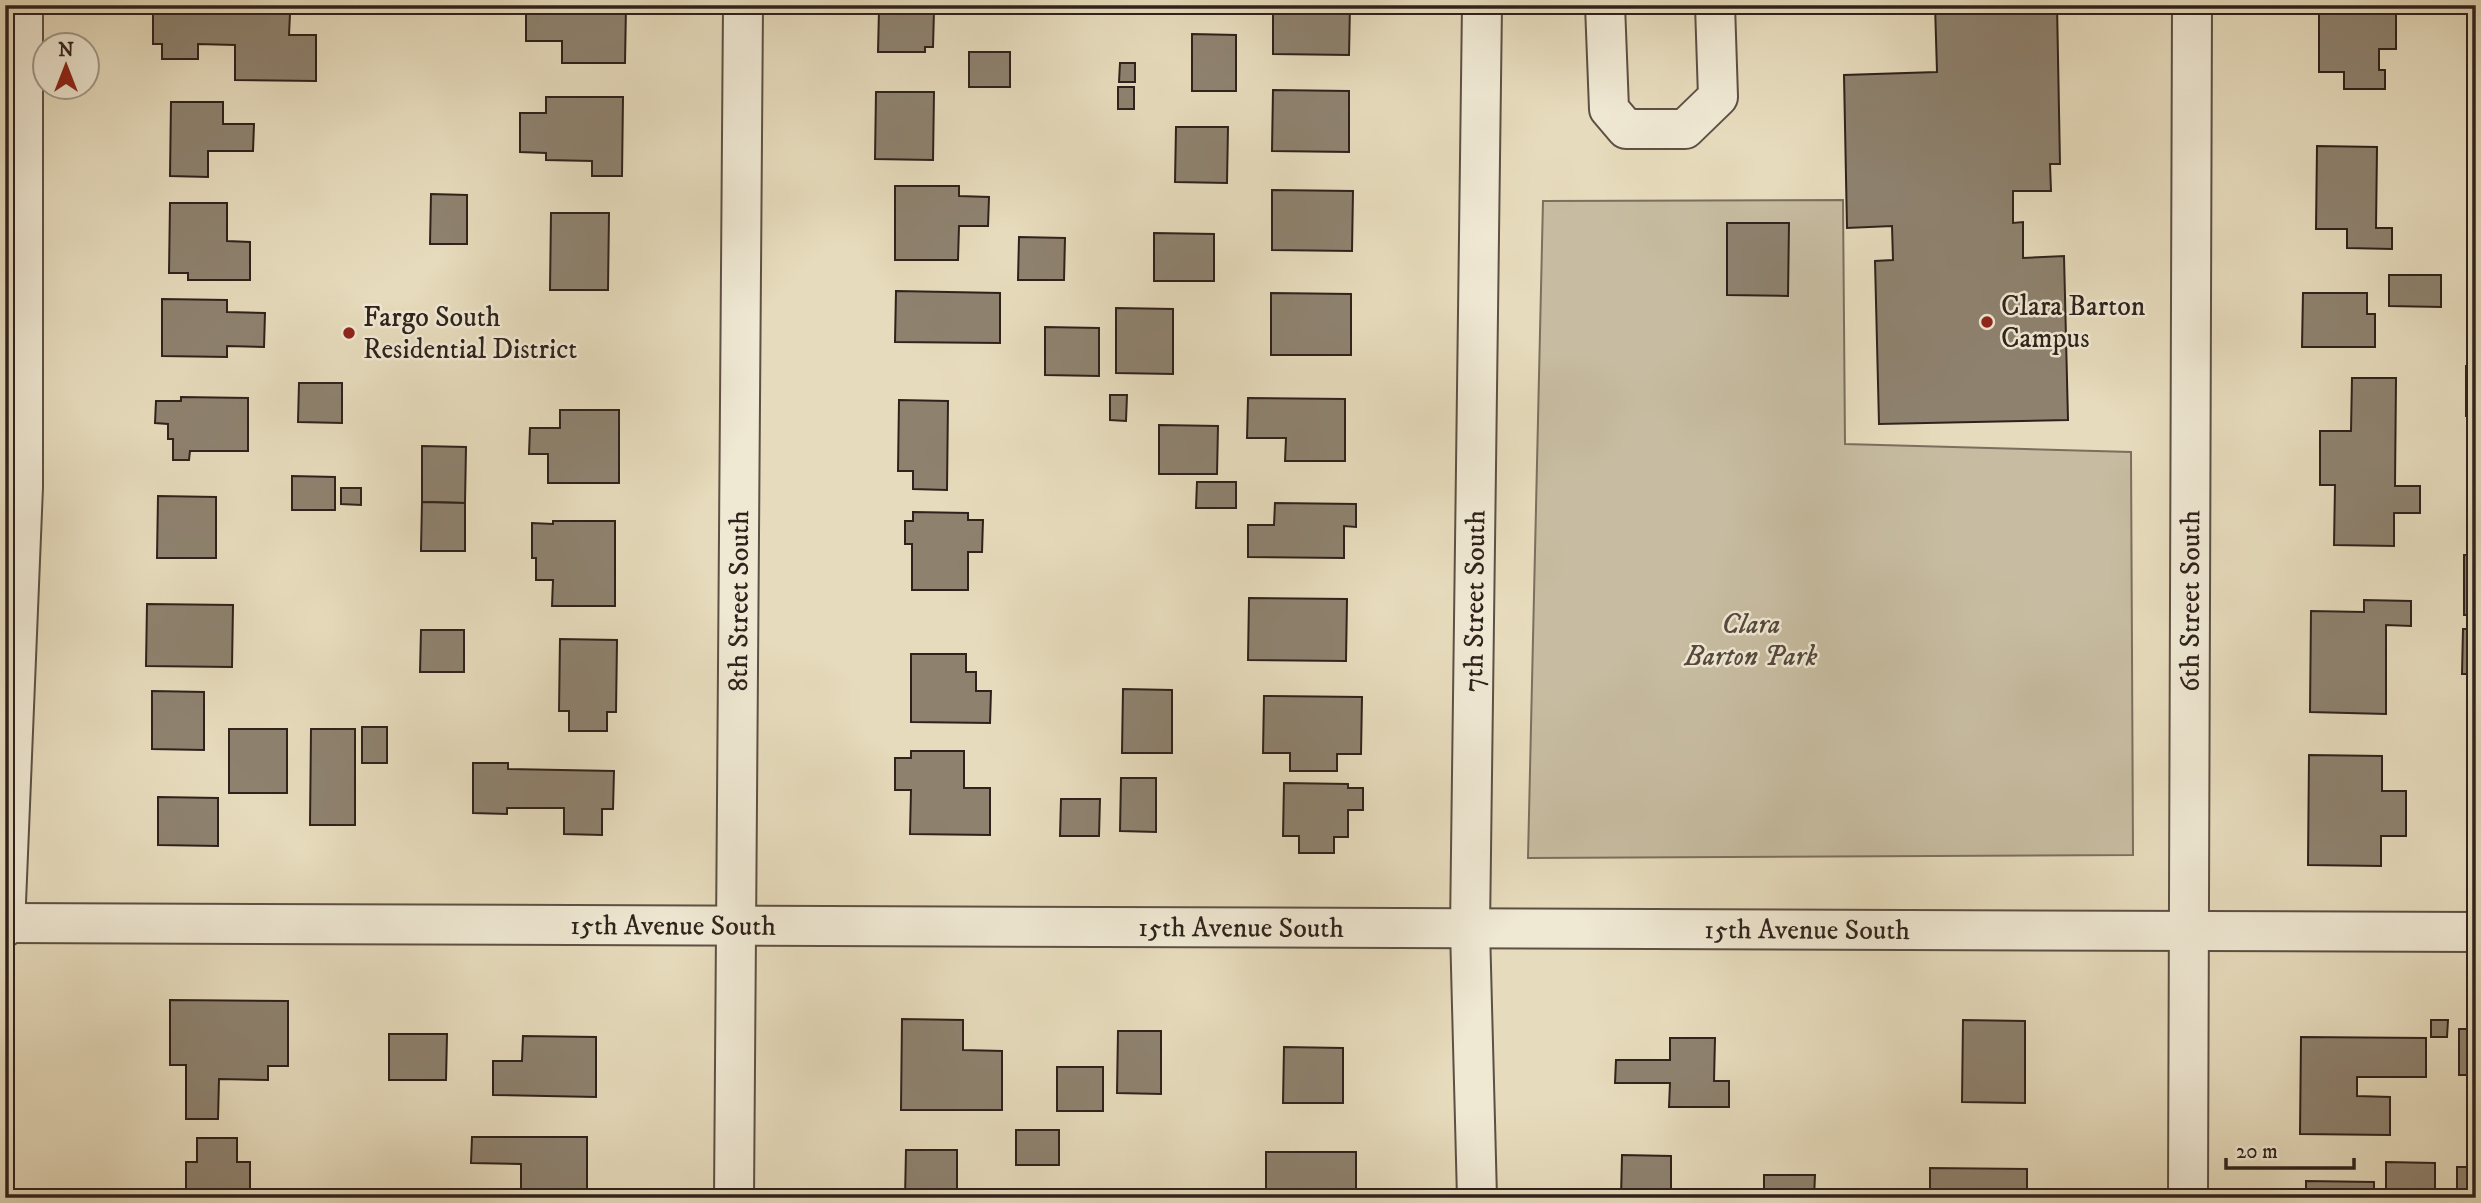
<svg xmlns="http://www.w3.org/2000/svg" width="2481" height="1203" font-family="'IM FELL DW Pica',serif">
	<rect width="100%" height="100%" fill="#e6dbbc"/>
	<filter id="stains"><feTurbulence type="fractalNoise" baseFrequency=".00286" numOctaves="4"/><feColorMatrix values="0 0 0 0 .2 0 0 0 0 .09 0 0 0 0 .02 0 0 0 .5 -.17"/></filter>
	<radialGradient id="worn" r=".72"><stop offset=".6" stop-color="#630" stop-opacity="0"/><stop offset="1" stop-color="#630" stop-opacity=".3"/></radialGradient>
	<!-- green -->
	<path fill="#c7bca1" stroke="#7b6f5e" stroke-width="2" d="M1843,200L1845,444L2131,452L2133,855L1528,858L1543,201Z"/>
	<!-- building -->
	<g fill="#8e826f" stroke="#2f221c" stroke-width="2">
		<path d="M153,5H245V14H290L289,35H316V81L235,80V45L198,44V59H162V44H153Z"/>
		<path d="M562,5L626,6L625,63H562V41H526V13L562,14Z"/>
		<path d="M1273,5H1350L1349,55L1273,54Z"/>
		<path d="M1935,5H2057L2060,164H2050L2051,191H2013V223L2023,222V258L2064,256L2068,420L1879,424L1875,261L1893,260L1892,226L1847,228L1844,75L1937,72Z"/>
		<path d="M2335,5H2379V14H2396V49H2379V70H2385V89H2344V72H2319V13H2335Z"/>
		<path d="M879,10H934L933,47H925V52H878Z"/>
		<path d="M1192,34L1236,35V91H1192Z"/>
		<rect x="969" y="52" width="41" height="35"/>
		<path d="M1120,63H1135V82H1119Z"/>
		<rect x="1118" y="87" width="16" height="22"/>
		<path d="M1273,90L1349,91V152L1272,151Z"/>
		<path d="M876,92H934L933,160L875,159Z"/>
		<path d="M546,97H623L622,176H592V161L546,160V153L520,152V113H546Z"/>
		<path d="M171,102H223V124H254L253,151H208V177L170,176Z"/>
		<path d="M1176,127H1228L1227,183L1175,182Z"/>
		<path d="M2317,146L2377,147L2376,228H2392V249L2347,248V229H2316Z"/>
		<path d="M895,186H959V196L989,197L988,226H959L958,260H895Z"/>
		<path d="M1272,190L1353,191L1352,251L1272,250Z"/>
		<path d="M431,194L467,195V244H430Z"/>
		<path d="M170,203H227V241L250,242V280H188V273H169Z"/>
		<rect x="2468" y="203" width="8" height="28"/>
		<path d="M551,213H609L608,290H550Z"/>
		<path d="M1727,223H1789L1788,296L1727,295Z"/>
		<path d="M1154,233L1214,234V281H1154Z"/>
		<path d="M1019,237L1065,238L1064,280H1018Z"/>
		<path d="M2468,238H2476V294H2467Z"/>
		<path d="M2389,275H2441V307L2389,306Z"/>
		<path d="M896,291L1000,293V343L895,342Z"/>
		<path d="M1271,293L1351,294V355H1271Z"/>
		<path d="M2303,293H2367V314H2375V347H2302Z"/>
		<path d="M162,299L227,300V312L265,313L264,347L227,346V357L162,356Z"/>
		<path d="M1116,308L1173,309V374L1116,373Z"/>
		<path d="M1045,327L1099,328V376L1045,375Z"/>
		<rect x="2468" y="341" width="8" height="20"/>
		<rect x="2466" y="366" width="10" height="50"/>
		<path d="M2352,378H2396L2395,486H2420V513H2394V546L2334,545L2335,485H2320V431H2351Z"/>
		<path d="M299,383H342V423L298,422Z"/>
		<path d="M1110,395H1127L1126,421L1110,420Z"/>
		<path d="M181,397L248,398V451H190L189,460H173V439H168V424L155,423L156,401H181Z"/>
		<path d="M1248,398L1345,399V461H1285L1286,438H1247Z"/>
		<path d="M899,400L948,401L947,490L913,489V471H898Z"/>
		<path d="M560,410H619V483H548V454H529L530,428H560Z"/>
		<path d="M1159,425L1218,426L1217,474H1159Z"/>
		<path d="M422,446L466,447L465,503L422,502Z"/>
		<path d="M292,476L335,477V510H292Z"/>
		<path d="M1197,482H1236V508H1196Z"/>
		<path d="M341,488H361V505L341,504Z"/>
		<path d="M158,496L216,497V558H157Z"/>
		<path d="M422,502L465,503V551H421Z"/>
		<path d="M1275,503L1356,504V527L1344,526V558L1248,557V525H1274Z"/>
		<path d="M913,512L968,513V520H983L982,552H968V590H912V544H905V521H913Z"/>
		<path d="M553,521H615V606H552L553,580H536V558H532V523L553,524Z"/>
		<rect x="2464" y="555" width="12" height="60"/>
		<path d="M1249,598L1347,599L1346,661L1248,660Z"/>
		<path d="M2364,600L2411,601V626L2386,625V714L2310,712L2311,611L2364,612Z"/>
		<path d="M147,604L233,605L232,667L146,666Z"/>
		<path d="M2463,629H2476V674H2462Z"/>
		<path d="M421,630H464V672H420Z"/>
		<path d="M560,639L617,640L616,712H607V731H569V711H559Z"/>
		<path d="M911,654H966V672H976V691H991L990,723L911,722Z"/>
		<path d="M1123,689L1172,690V753H1122Z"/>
		<path d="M152,691L204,692V750L152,749Z"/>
		<path d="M1264,696L1362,697L1361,754H1337V771H1290V753H1263Z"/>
		<rect x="362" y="727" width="25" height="36"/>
		<rect x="229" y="729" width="58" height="64"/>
		<path d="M311,729H355V825H310Z"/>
		<path d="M911,751H964V788H990V835L910,834L911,790H895V758H911Z"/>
		<path d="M2309,755L2382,756V791H2406V836H2381V866L2308,865Z"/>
		<path d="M473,763H508V769L614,771L613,809H602V835L564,834V808H507V814L473,813Z"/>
		<path d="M1121,778H1156V832L1120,831Z"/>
		<path d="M1284,783L1348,784V788H1363V810H1348V837H1334V853H1299V836H1283Z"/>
		<path d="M158,797L218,798V846L158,845Z"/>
		<path d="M1061,799H1100L1099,836H1060Z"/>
		<path d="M170,1000L288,1001V1066H268V1080L219,1079L218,1119H186V1065H170Z"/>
		<path d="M902,1019L963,1020V1050L1002,1051V1110H901Z"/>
		<path d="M1963,1020L2025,1021V1103L1962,1102Z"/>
		<path d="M2431,1020H2448L2447,1037H2431Z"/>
		<rect x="2459" y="1029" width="17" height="46"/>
		<path d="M1118,1031H1161V1094L1117,1093Z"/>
		<path d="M389,1034H447L446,1080H389Z"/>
		<path d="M523,1036L596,1037V1097L493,1095V1061H522Z"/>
		<path d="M2301,1037L2426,1038V1077H2357V1096L2390,1097V1135L2300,1134Z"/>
		<path d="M1670,1038H1715L1714,1081H1729V1107H1669L1670,1083H1615L1616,1060H1670Z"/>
		<path d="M1284,1047L1343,1048V1103H1283Z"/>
		<rect x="1057" y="1067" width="46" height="44"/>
		<rect x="1016" y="1130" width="43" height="35"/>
		<path d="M472,1137H587V1198H521V1164L471,1163Z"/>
		<path d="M197,1138H237V1162H250V1198H166V1192H186V1162H197Z"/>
		<path d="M906,1150H957V1198H905Z"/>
		<rect x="1266" y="1152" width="90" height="46"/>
		<path d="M1622,1155L1671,1156V1198H1621Z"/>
		<path d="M2386,1162L2435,1163V1192H2386Z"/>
		<rect x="2457" y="1167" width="19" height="31"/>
		<path d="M1930,1168L2027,1169V1198H1930Z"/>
		<path d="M1764,1175H1815L1814,1198H1764Z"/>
		<path d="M2306,1181L2374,1182V1198H2306Z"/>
	</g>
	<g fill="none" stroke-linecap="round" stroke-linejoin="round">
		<defs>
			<g id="minor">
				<path d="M1605,5L1609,109L1626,129H1685L1718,97L1715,5"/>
				<path id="s1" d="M5,923L2476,932"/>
				<path d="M5,927L23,487V5"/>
				<path id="s2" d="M734,1198L743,5"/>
				<path id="s3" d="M1477,1198L1470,929L1482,5"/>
				<path id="s4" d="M2188,1198L2192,5"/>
			</g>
		</defs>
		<!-- minor casing -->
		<use href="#minor" stroke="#5d5044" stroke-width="42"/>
		<!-- minor -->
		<use href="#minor" stroke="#efe8d3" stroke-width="38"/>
	</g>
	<!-- markers -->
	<g fill="#8f2418" stroke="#efe8d3" stroke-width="2.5">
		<circle cx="1987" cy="322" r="7"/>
		<circle cx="349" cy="333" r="7"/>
	</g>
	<g text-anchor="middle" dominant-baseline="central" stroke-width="5" stroke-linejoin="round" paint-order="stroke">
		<!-- poi labels -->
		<g font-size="28" fill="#2f221c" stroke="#efe8d3" text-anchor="start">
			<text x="2001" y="306">Clara Barton<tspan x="2001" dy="32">Campus</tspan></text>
			<text x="363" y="317">Fargo South<tspan x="363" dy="32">Residential District</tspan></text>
		</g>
		<!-- street labels -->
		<g font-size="28" fill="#2f221c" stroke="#efe8d3">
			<text stroke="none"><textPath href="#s2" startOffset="597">8th Street South</textPath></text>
			<text stroke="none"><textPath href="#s3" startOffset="597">7th Street South</textPath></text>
			<text stroke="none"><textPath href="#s4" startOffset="597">6th Street South</textPath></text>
			<text stroke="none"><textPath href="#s1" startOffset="668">15th Avenue South</textPath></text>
			<text stroke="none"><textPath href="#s1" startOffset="1236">15th Avenue South</textPath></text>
			<text stroke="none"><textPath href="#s1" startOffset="1802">15th Avenue South</textPath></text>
		</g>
		<!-- park labels -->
		<g font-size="28" font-style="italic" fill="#55483d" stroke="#efe8d3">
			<text x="1751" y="624">Clara<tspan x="1751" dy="32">Barton Park</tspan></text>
		</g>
	</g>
	<!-- margin -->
	<rect width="2481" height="1203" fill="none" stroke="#e6dbbc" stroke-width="28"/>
	<rect x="7" y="7" width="2467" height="1189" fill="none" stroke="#2f221c" stroke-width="3.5"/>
	<rect x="14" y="14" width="2453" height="1175" fill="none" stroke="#2f221c" stroke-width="2"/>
	<!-- north arrow -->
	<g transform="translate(66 66)"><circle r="33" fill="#efe8d3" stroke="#a2998a" stroke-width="2"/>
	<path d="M0-5L12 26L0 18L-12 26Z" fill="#8f2418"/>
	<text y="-10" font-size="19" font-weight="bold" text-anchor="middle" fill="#2f221c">N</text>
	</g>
	<!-- scale -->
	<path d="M2226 1158v10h128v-10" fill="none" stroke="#2f221c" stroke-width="3.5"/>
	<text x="2236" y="1158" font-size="21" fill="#2f221c" stroke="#efe8d3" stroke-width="5" paint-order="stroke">20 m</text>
	<rect width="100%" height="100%" filter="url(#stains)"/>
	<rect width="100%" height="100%" fill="url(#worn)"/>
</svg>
